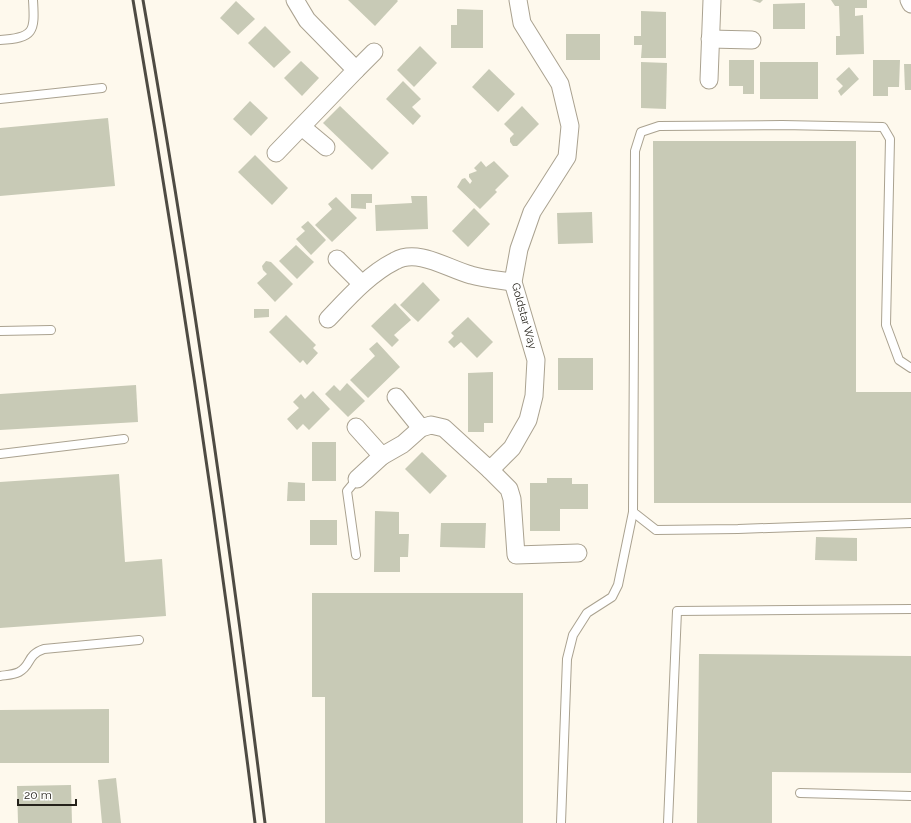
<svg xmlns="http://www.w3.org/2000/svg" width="911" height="823" font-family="Raleway,sans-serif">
	<rect width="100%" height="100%" fill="#fef9ed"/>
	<!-- building -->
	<g fill="#c8cab6">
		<path d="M348,0H397L398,1L375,26Z"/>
		<path d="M752,0H763L760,3Z"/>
		<path d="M831,0H867V8H855V16L863,15L864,54L836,55V36H840L839,6H835Z"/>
		<path d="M236,1L255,19L238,35L220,18Z"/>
		<path d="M805,3V29H773V4Z"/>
		<path d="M457,9L483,10V48H451V25H457Z"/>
		<path d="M641,11L666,12V58H641L642,45H634V36H641Z"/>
		<path d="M265,26L291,52L274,68L248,43Z"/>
		<rect x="566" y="34" width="34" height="26"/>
		<path d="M420,46L437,63L414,87L397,70Z"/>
		<path d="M729,60H754V94H743V86H729Z"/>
		<path d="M873,60H900L899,87H888V96H873Z"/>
		<path d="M301,61L319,78L302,96L284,78Z"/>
		<path d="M641,62L667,63L666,109L641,108Z"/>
		<rect x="760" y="62" width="58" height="37"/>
		<path d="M904,64H911V90H905Z"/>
		<path d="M849,67L859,79L841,96L838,91L843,86L836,79Z"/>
		<path d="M489,69L515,94L498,112L472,87Z"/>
		<path d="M403,81L421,99L412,107L421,116L413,125L386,99Z"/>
		<path d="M250,101L268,118L251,136L233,119Z"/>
		<path d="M340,106L389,153L372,170L323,123Z"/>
		<path d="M522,106L539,124L517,146H513L510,142V138L514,134L504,124Z"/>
		<path d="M108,118L115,186L0,196V128Z"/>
		<path d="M653,141H856V392H911V503H654Z"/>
		<path d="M255,155L288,188L272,205L238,172Z"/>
		<path d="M481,161L486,167L494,161L509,176L495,190L497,192L480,209L457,187L462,179L465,178L470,184L472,181L469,177V174L477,171L474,168Z"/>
		<path d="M351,194H372V203H366V209L351,208Z"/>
		<path d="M411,196H427L428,229L376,231L375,205L412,203Z"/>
		<path d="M336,197L357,218L332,242L315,225L332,209L328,204Z"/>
		<path d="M474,208L490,224L468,247L452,231Z"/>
		<path d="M592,212L593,243L558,244L557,213Z"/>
		<path d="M308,221L326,240L311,255L296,239L305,231L301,227Z"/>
		<path d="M296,245L314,262L297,279L279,261Z"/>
		<path d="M266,261L271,262L293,284L275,302L257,283L267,274L263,270L262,266Z"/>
		<path d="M423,282L440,300L418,322L400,305Z"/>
		<path d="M395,303L411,320L394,335L399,340L392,347L371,326Z"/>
		<path d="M254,309H269V317L254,318Z"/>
		<path d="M286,315L316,345L313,348L318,353L307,365L303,360L300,363L269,332Z"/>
		<path d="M468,317L493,342L477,358L461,342L454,348L448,342L454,336L451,333Z"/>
		<path d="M377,342L400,367L368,398L350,380L375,356L369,349Z"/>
		<rect x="558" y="358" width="35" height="32"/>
		<path d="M493,372V423H484V432H468V373Z"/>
		<path d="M347,383L365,401L348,417L325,394L334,385L340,391Z"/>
		<path d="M136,385L138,422L0,430V394Z"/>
		<path d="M313,391L330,409L309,430L303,424L297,430L287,419L299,408L293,402L301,394L305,399Z"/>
		<rect x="312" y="442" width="24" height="39"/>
		<path d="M422,452L447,476L430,494L405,469Z"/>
		<path d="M119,474L125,562L162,559L166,616L0,628V482Z"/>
		<path d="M547,478H572V484H588V509H560V531H530V483H547Z"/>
		<path d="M288,482L305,483V501H287Z"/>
		<path d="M375,511L399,512V534H409L408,557H400V572H374Z"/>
		<rect x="310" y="520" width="27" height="25"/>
		<path d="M441,523H486L485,548L440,547Z"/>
		<path d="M816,537L857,538V561L815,560Z"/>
		<path d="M312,593H523V823H325V697H312Z"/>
		<path d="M699,654L911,656V773L772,772V823H697Z"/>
		<path d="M109,709V763H0V710Z"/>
		<path d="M116,778L121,823H102L98,780Z"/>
		<path d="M71,785L72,823H18L17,786Z"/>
	</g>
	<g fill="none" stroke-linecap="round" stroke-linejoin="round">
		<defs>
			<g id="lane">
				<path d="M0,40C34,38 35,32 33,0"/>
				<path d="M0,99L102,88"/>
				<path d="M0,331L51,330"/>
				<path d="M911,368L899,360L886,325L890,139L883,127L782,125L659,126L641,132L635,151L633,512L656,530L738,529L911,523"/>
				<path d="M0,454L124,439"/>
				<path d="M356,555L347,491L357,479"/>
				<path d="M0,676C6,675 13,675 19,672C32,665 26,655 44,649L139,640"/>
				<path d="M800,793L911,796"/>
				<path d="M561,823L567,659L573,635L587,613L612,597L618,585L633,512"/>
				<path d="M668,823L677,611L911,609"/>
			</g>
			<g id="street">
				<path d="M909,0L911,4"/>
				<path d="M710,39L752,40"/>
				<path d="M356,70L374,52"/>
				<path d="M709,80L712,0"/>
				<path d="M302,127L326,147"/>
				<path d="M276,153L356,70L307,20L295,0"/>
				<path d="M337,259L362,284"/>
				<path d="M328,319C348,298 369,274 395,261C418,248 448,269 471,275C484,279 499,280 513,282"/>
				<path d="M396,397L421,428"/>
				<path d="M356,427L382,456L403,444L421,428L431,425L444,428L490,470L512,448L528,420L534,396L536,360L513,282L519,249L532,212L567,157L570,126L560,84L522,23L518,0"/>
				<path d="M490,470L509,489L512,499L516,555L578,553"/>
				<path d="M357,479L382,456"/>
			</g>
		</defs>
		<!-- lane casing -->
		<use href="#lane" stroke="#aaa290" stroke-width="10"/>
		<!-- street casing -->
		<use href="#street" stroke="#aaa290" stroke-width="19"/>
		<!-- lane -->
		<use href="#lane" stroke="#fff" stroke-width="8"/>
		<!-- street -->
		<use href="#street" stroke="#fff" stroke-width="17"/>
		<!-- rail -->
		<g stroke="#4e4b43" stroke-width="3">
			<path d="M133,0C180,273 221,548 255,823"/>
			<path d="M143,0C191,273 231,548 265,823"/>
		</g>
	</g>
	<g text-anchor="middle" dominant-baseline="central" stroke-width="3" stroke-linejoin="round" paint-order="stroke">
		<!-- street labels -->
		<g font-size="11" fill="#25221b" stroke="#fff">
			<text transform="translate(524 316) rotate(75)">Goldstar Way</text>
		</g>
	</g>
	<!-- scale -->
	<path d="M18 799v6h58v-6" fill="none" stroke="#25221b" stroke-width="2"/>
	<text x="24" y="799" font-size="12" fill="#25221b" stroke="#ffffff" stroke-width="3" paint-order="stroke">20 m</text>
</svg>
